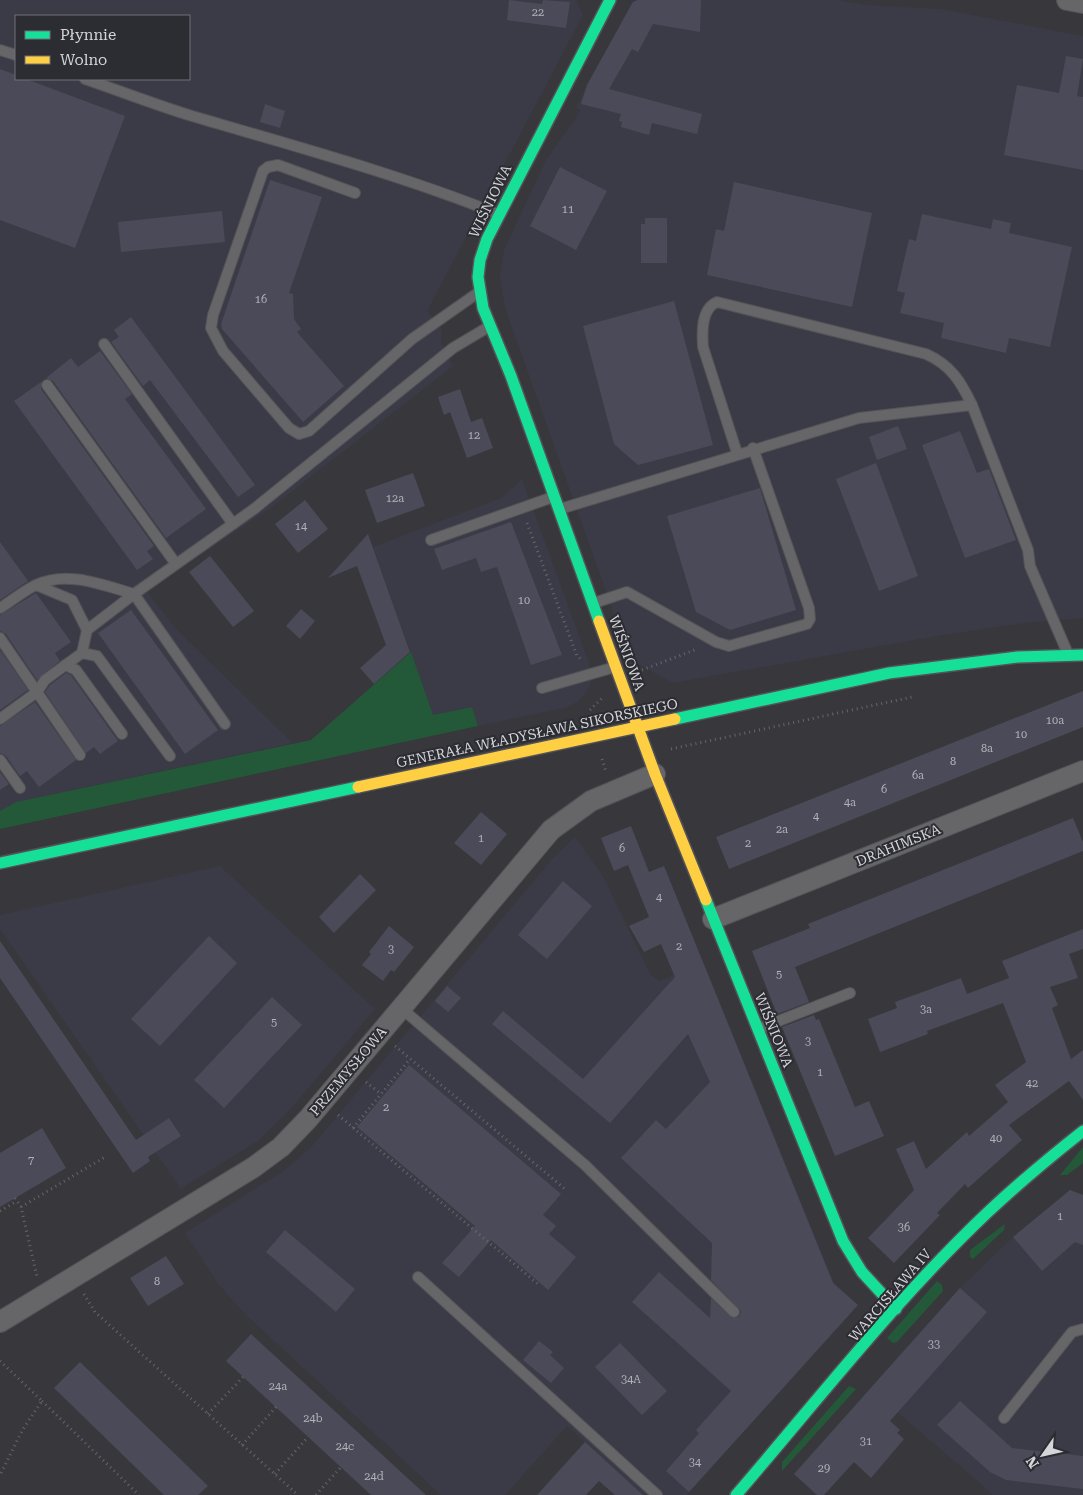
<svg xmlns="http://www.w3.org/2000/svg" width="1083" height="1495" font-family="'Roboto Serif',serif">
	<rect width="100%" height="100%" fill="#37373c"/>
	<!-- built -->
	<g fill="#3b3b47" fill-rule="evenodd">
		<path d="M0,0H576L583,15L427,311L442,330L441,342L453,366L272,507L147,591L175,628L293,743L16,802L0,811ZM16,16H189V79H16Z"/>
		<path d="M636,0H837L867,5L941,9L1083,36V618L1024,623L937,636L673,683L636,663L625,645L505,308L500,276L504,250L546,160L581,110L576,108L587,85L632,2Z"/>
		<path d="M522,479L589,663L592,680L587,691L579,701L568,707L478,726L472,707L433,715L373,547L501,498Z"/>
		<path d="M575,837L603,876L650,974L659,981L704,963L834,1283L858,1305L687,1495H643L567,1426L505,1495H441L246,1315L219,1285L185,1233L282,1172L312,1146L552,859Z"/>
		<path d="M220,866L375,1009L290,1110L259,1140L181,1189L0,929V915Z"/>
		<path d="M1070,1190L1083,1195V1495H993L870,1388L960,1288L1013,1237Z"/>
	</g>
	<!-- green -->
	<g fill="#235939">
		<path d="M411,652L433,715L472,707L478,726L0,829V811L16,802L311,740Z"/>
		<path d="M1083,1147V1163L1067,1175H1060Z"/>
		<path d="M1005,1224L1004,1230L973,1259L970,1257V1250Z"/>
		<path d="M937,1281L942,1285L943,1291L897,1342L893,1343L887,1338Z"/>
		<path d="M849,1386L856,1389L782,1471V1462Z"/>
	</g>
	<!-- building -->
	<g fill="#4b4a58">
		<path d="M509,0L542,4L543,0L570,2L566,28L507,20Z"/>
		<path d="M638,0H701L700,32L653,24L638,52L632,49L609,89L702,114L697,134L652,123L649,135L621,127L622,122L619,121L621,114L581,104L587,85L633,2Z"/>
		<path d="M1066,56L1083,59L1077,96L1083,97V170L1004,155L1017,85L1059,93Z"/>
		<path d="M0,69L16,75V79H26L125,116L75,248L0,220Z"/>
		<path d="M265,104L285,111L280,128L260,122Z"/>
		<path d="M560,167L607,191L576,250L530,226Z"/>
		<path d="M270,180L322,197L289,293L293,294L294,319L301,329L297,332L344,386L303,422L222,329L221,324Z"/>
		<path d="M734,182L872,213L852,307L707,275L716,229L724,231Z"/>
		<path d="M222,211L225,242L121,252L118,222Z"/>
		<path d="M922,214L991,229L993,219L1011,223L1009,233L1072,247L1050,347L1009,338L1006,353L941,338L944,323L900,313L905,293L897,291L909,239L916,241Z"/>
		<path d="M645,218H667V263H641V224H645Z"/>
		<path d="M674,301L713,445L638,465L614,444L583,326Z"/>
		<path d="M131,317L255,485L238,497L150,380L143,386L111,342L119,337L114,330Z"/>
		<path d="M100,351L132,394L125,399L206,509L166,538L53,381L46,378L71,358L78,367Z"/>
		<path d="M41,382V389L154,546L147,551L153,559L137,570L14,401Z"/>
		<path d="M460,389L471,422L482,418L493,448L467,458L450,412L444,415L438,397Z"/>
		<path d="M898,426L907,449L877,460L869,437Z"/>
		<path d="M960,431L977,473L989,469L1016,540L965,558L922,445Z"/>
		<path d="M876,463L918,576L879,591L836,479Z"/>
		<path d="M413,473L425,506L377,523L365,490Z"/>
		<path d="M760,488L796,610L730,630L696,612L667,516Z"/>
		<path d="M305,500L328,529L298,553L275,524Z"/>
		<path d="M511,522L562,655L531,665L497,567L481,572L476,558L442,570L434,549Z"/>
		<path d="M368,534L410,652L374,684L360,668L386,645L357,566L328,578Z"/>
		<path d="M0,542L28,581L0,600Z"/>
		<path d="M210,556L254,611L233,627L189,572Z"/>
		<path d="M36,593L71,642L55,653L60,661L37,680L6,634L0,631V615Z"/>
		<path d="M301,609L315,621L300,639L286,626Z"/>
		<path d="M131,610L218,730L185,754L98,633Z"/>
		<path d="M0,650L28,690L0,710Z"/>
		<path d="M66,673L71,675L118,741L100,754L94,747L86,753L45,692L50,685Z"/>
		<path d="M1083,691V727L729,869L716,837Z"/>
		<path d="M35,702L76,760L39,787L27,771L20,776L6,756L0,753V726Z"/>
		<path d="M0,772L9,784L0,790Z"/>
		<path d="M481,812L507,834L481,865L454,843Z"/>
		<path d="M1073,818L1083,842V851L795,967L809,1002L777,1014L752,951L810,928L808,924Z"/>
		<path d="M631,826L649,872L664,866L833,1283L858,1305L689,1492L666,1471L699,1433L696,1430L731,1391L632,1302L659,1272L710,1318L711,1298L732,1318L739,1317L741,1311L711,1280L712,1243L621,1158L656,1120L666,1129L710,1082L688,1034L610,1123L492,1024L503,1011L583,1079L675,977L661,944L644,952L629,926L649,917L628,865L614,871L601,838Z"/>
		<path d="M360,874L376,890L334,933L319,917Z"/>
		<path d="M563,881L592,906L547,959L518,935Z"/>
		<path d="M389,926L414,947L394,972L391,970L383,981L362,965L371,954L369,952Z"/>
		<path d="M1083,929V949L1069,954L1078,978L1050,987L1058,1005L1052,1008L1071,1059L1083,1050V1100L1069,1081L1009,1125L1022,1140L968,1188L965,1184L937,1213L940,1215L894,1263L868,1238L914,1190L896,1149L914,1141L926,1169L967,1132L969,1136L1008,1102L995,1085L1026,1062L1003,1003L927,1031L928,1034L880,1052L868,1019L897,1008L895,1002L961,978L967,994L1009,978L1002,961Z"/>
		<path d="M209,936L237,963L160,1046L131,1019Z"/>
		<path d="M0,941L136,1140L169,1118L181,1136L148,1157L150,1161L133,1173L0,978Z"/>
		<path d="M447,986L461,998L448,1012L435,1001Z"/>
		<path d="M272,997L302,1025L224,1108L194,1080Z"/>
		<path d="M814,1015L816,1020L819,1019L855,1107L869,1101L884,1136L835,1156L782,1027Z"/>
		<path d="M409,1065L561,1194L543,1215L556,1226L549,1234L576,1257L548,1290L491,1240L459,1277L442,1263L475,1226L357,1127Z"/>
		<path d="M42,1128L66,1168L0,1207V1153Z"/>
		<path d="M1070,1190L1083,1195V1245L1075,1242L1042,1271L1013,1237Z"/>
		<path d="M285,1230L355,1289L336,1312L266,1252Z"/>
		<path d="M166,1256L184,1284L148,1306L130,1278Z"/>
		<path d="M960,1288L987,1312L890,1421L900,1430L897,1433L904,1439L871,1478L854,1462L824,1495H817L794,1474Z"/>
		<path d="M251,1334L426,1495H371L226,1361Z"/>
		<path d="M539,1341L553,1352L550,1355L564,1368L551,1383L523,1360Z"/>
		<path d="M620,1343L667,1391L642,1415L595,1367Z"/>
		<path d="M80,1362L208,1486L198,1495H164L54,1388Z"/>
		<path d="M960,1401L1012,1448L1083,1456V1489L1006,1480L990,1472L937,1425Z"/>
		<path d="M585,1442L643,1495H615L599,1481L586,1495H537Z"/>
	</g>
	<g fill="none" stroke-linecap="round" stroke-linejoin="round">
		<defs>
			<g id="lane">
				<path d="M0,50L16,55"/>
				<path d="M85,79C120,91 156,105 192,116C294,146 398,174 498,214"/>
				<path d="M355,193L278,165L268,167L263,171L213,315L211,328L223,351L289,428L299,434L309,431L412,339L479,292"/>
				<path d="M104,344L233,524"/>
				<path d="M47,385L176,564"/>
				<path d="M737,453L703,347C702,332 701,309 717,302L926,354C951,365 961,382 972,405"/>
				<path d="M560,509L859,418L972,405L1028,550L1030,566L1068,654"/>
				<path d="M431,540L553,497"/>
				<path d="M36,585L72,600L87,630"/>
				<path d="M594,603L627,592L716,642L729,646L807,624L810,619L809,608L753,448"/>
				<path d="M0,608C12,601 23,591 36,585C67,570 103,585 134,594"/>
				<path d="M0,638L80,755"/>
				<path d="M82,653L97,656L170,756"/>
				<path d="M65,665L76,670L122,734"/>
				<path d="M542,688L615,667"/>
				<path d="M0,719L37,692L45,680L82,653L87,630L134,594"/>
				<path d="M225,724L134,594L254,509L453,348L490,326"/>
				<path d="M0,760L20,788"/>
				<path d="M401,1008L585,1165L734,1312"/>
				<path d="M758,1029L850,993"/>
				<path d="M418,1277L657,1495"/>
				<path d="M1004,1418L1072,1332L1083,1329"/>
			</g>
			<g id="street">
				<path d="M1067,0L1083,3"/>
				<path d="M713,919L1083,771"/>
				<path d="M0,1322L254,1167L281,1147L308,1119L551,830L591,801L655,774"/>
			</g>
			<g id="fast">
				<path d="M599,621L511,376L483,308L478,277L480,260L487,239L610,0"/>
				<path d="M675,719L889,673L1018,657L1083,655"/>
				<path d="M0,863L358,787"/>
				<path d="M706,900L843,1241L862,1272L896,1309"/>
				<path d="M736,1495C818,1400 896,1299 988,1212C1018,1184 1050,1157 1083,1131"/>
			</g>
			<g id="slow">
				<path d="M599,621L655,774L706,900"/>
				<path d="M358,787L675,719"/>
			</g>
		</defs>
		<!-- lane casing -->
		<use href="#lane" stroke="#535357" stroke-width="12"/>
		<!-- street casing -->
		<use href="#street" stroke="#535357" stroke-width="22"/>
		<!-- fast casing -->
		<use href="#fast" stroke="#535357" stroke-width="14"/>
		<!-- slow casing -->
		<use href="#slow" stroke="#535357" stroke-width="14"/>
		<!-- path -->
		<g stroke="#676769" stroke-width="3" stroke-dasharray="1 4" stroke-linecap="butt">
			<path d="M527,523L577,656L582,660"/>
			<path d="M642,670L697,649"/>
			<path d="M590,710L602,698"/>
			<path d="M671,749L912,697"/>
			<path d="M602,759L606,772"/>
			<path d="M395,1046L565,1189"/>
			<path d="M366,1082L381,1094"/>
			<path d="M338,1115L538,1284"/>
			<path d="M353,1128L410,1059"/>
			<path d="M15,1198L21,1207L37,1277"/>
			<path d="M21,1207L105,1157"/>
			<path d="M0,1211L17,1201"/>
			<path d="M84,1294L95,1312L298,1495"/>
			<path d="M0,1361L42,1401L23,1429L0,1475"/>
			<path d="M42,1401L139,1495"/>
			<path d="M208,1414L243,1377"/>
			<path d="M242,1445L276,1407"/>
			<path d="M275,1474L308,1437"/>
			<path d="M316,1495L341,1467"/>
		</g>
		<!-- lane -->
		<use href="#lane" stroke="#666669" stroke-width="10"/>
		<!-- street -->
		<use href="#street" stroke="#666669" stroke-width="20"/>
		<!-- fast -->
		<use href="#fast" stroke="#16e098" stroke-width="11"/>
		<!-- slow -->
		<use href="#slow" stroke="#ffcf43" stroke-width="11"/>
	</g>
	<g text-anchor="middle" dominant-baseline="central" stroke-width="4" stroke-linejoin="round" paint-order="stroke">
		<!-- number labels -->
		<g font-size="11" fill="#b2b2ba">
			<text x="538" y="12">22</text>
			<text x="568" y="209">11</text>
			<text x="261" y="299">16</text>
			<text x="474" y="435">12</text>
			<text x="395" y="498">12a</text>
			<text x="301" y="526">14</text>
			<text x="524" y="600">10</text>
			<text x="1055" y="720">10a</text>
			<text x="1021" y="734">10</text>
			<text x="987" y="748">8a</text>
			<text x="953" y="761">8</text>
			<text x="918" y="775">6a</text>
			<text x="884" y="789">6</text>
			<text x="850" y="802">4a</text>
			<text x="816" y="816">4</text>
			<text x="782" y="829">2a</text>
			<text x="481" y="838">1</text>
			<text x="748" y="843">2</text>
			<text x="622" y="848">6</text>
			<text x="659" y="897">4</text>
			<text x="679" y="946">2</text>
			<text x="391" y="949">3</text>
			<text x="779" y="974">5</text>
			<text x="926" y="1009">3a</text>
			<text x="274" y="1022">5</text>
			<text x="808" y="1041">3</text>
			<text x="820" y="1072">1</text>
			<text x="1032" y="1083">42</text>
			<text x="386" y="1107">2</text>
			<text x="996" y="1138">40</text>
			<text x="31" y="1160">7</text>
			<text x="1060" y="1216">1</text>
			<text x="904" y="1227">36</text>
			<text x="157" y="1281">8</text>
			<text x="934" y="1344">33</text>
			<text x="631" y="1379">34A</text>
			<text x="278" y="1386">24a</text>
			<text x="313" y="1418">24b</text>
			<text x="866" y="1441">31</text>
			<text x="345" y="1446">24c</text>
			<text x="695" y="1462">34</text>
			<text x="824" y="1468">29</text>
			<text x="374" y="1476">24d</text>
		</g>
		<!-- street labels -->
		<g font-size="14" fill="#d5d5da" stroke="#2c2c33">
			<text transform="translate(490 201) rotate(-64)">WIŚNIOWA</text>
			<text transform="translate(627 653) rotate(70)">WIŚNIOWA</text>
			<text transform="translate(537 733) rotate(-12)">GENERAŁA WŁADYSŁAWA SIKORSKIEGO</text>
			<text transform="translate(898 845) rotate(-22)">DRAHIMSKA</text>
			<text transform="translate(774 1030) rotate(68)">WIŚNIOWA</text>
			<text transform="translate(348 1071) rotate(-50)">PRZEMYSŁOWA</text>
			<text transform="translate(890 1295) rotate(-49)">WARCISŁAWA IV</text>
		</g>
	</g>
	<!-- legend -->
	<rect x="15" y="15" width="175" height="65" fill="#2c2c33" stroke="#707076"/>
	<rect x="25" y="31" width="25" height="8" fill="#16e098" stroke="#707076"/>
	<text x="60" y="40" font-size="15" fill="#d5d5da">Płynnie</text>
	<rect x="25" y="56" width="25" height="8" fill="#ffcf43" stroke="#707076"/>
	<text x="60" y="65" font-size="15" fill="#d5d5da">Wolno</text>
	<!-- north arrow -->
	<g transform="translate(1043 1455) rotate(236)" stroke="#2c2c33" stroke-width="4" paint-order="stroke">
	<path d="M0-4L9 19L0 12L-9 19Z" fill="#d5d5da"/>
	<text y="-8" font-size="14" font-weight="bold" text-anchor="middle" fill="#d5d5da">N</text>
	</g>
</svg>
